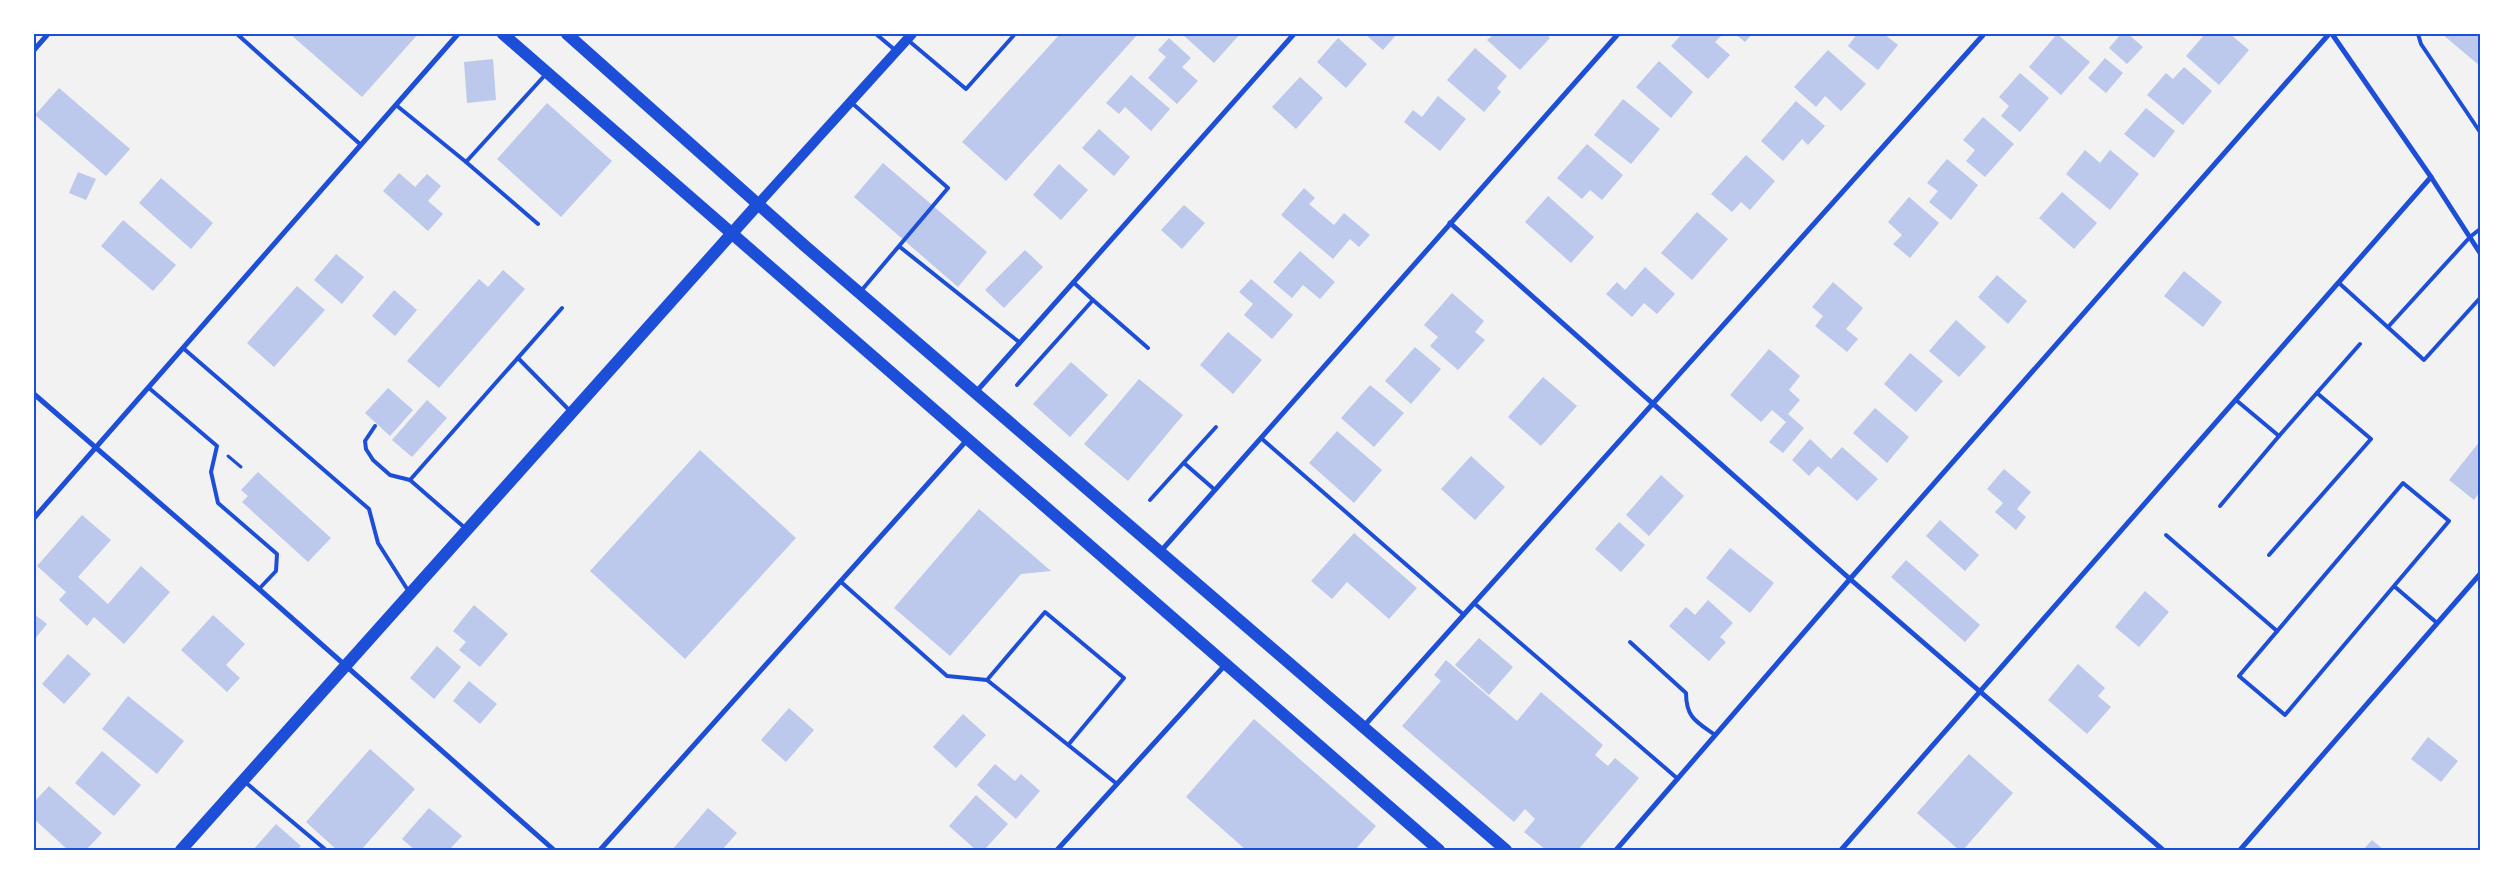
<svg xmlns="http://www.w3.org/2000/svg" width="2514" height="884" font-family="Roboto,sans-serif">
	<rect width="100%" height="100%" fill="#f2f2f2"/>
	<!-- building -->
	<g fill="#bdc9ec">
		<path d="M290,34H418L362,97Z"/>
		<path d="M1060,34H1138L1006,181L962,142Z"/>
		<path d="M1182,34H1240L1214,63Z"/>
		<path d="M1365,34H1397L1383,50Z"/>
		<path d="M1494,34H1546L1550,38L1520,70L1487,40Z"/>
		<path d="M1682,34H1719L1721,36L1715,42L1730,55L1708,79L1671,46Z"/>
		<path d="M1735,34H1752L1745,42Z"/>
		<path d="M1857,34H1884L1898,45L1878,70L1848,46Z"/>
		<path d="M2057,34L2090,62L2061,95L2029,67Z"/>
		<path d="M2121,34H2128L2143,47L2127,64L2109,48Z"/>
		<path d="M2205,34H2230L2249,50L2219,85L2186,56Z"/>
		<path d="M2442,34H2480V66Z"/>
		<path d="M1169,38L1191,58L1182,67L1198,81L1177,104L1148,78L1166,57L1158,50Z"/>
		<path d="M1338,38L1367,64L1346,88L1317,62Z"/>
		<path d="M1475,48L1507,76L1497,88L1501,92L1484,112L1447,80Z"/>
		<path d="M1828,50L1866,84L1841,111L1825,96L1816,107L1794,87Z"/>
		<path d="M2105,58L2123,73L2106,93L2088,78Z"/>
		<path d="M493,59L496,100L467,103L464,62Z"/>
		<path d="M1659,61L1693,92L1671,118L1636,87Z"/>
		<path d="M2184,67L2212,91L2183,125L2147,95L2166,73L2173,79Z"/>
		<path d="M2020,73L2049,98L2020,132L2001,116L2009,106L1999,97Z"/>
		<path d="M1131,75L1170,109L1151,131L1125,107L1119,114L1106,103Z"/>
		<path d="M1300,77L1323,98L1296,129L1272,107Z"/>
		<path d="M59,88L130,149L106,176L35,115Z"/>
		<path d="M1438,96L1466,119L1440,151L1404,122L1413,110L1422,117Z"/>
		<path d="M1623,99L1660,129L1631,164L1594,135Z"/>
		<path d="M1796,101L1825,126L1808,145L1802,139L1783,161L1761,141Z"/>
		<path d="M547,103L612,161L561,217L497,159Z"/>
		<path d="M2146,108L2175,131L2154,158L2124,134Z"/>
		<path d="M1983,117L2014,144L1985,177L1966,161L1975,150L1963,140Z"/>
		<path d="M1099,129L1130,157L1114,176L1082,148Z"/>
		<path d="M1587,144L1623,175L1602,200L1590,190L1582,199L1557,178Z"/>
		<path d="M2085,150L2100,163L2110,150L2139,174L2110,210L2066,174Z"/>
		<path d="M1746,155L1775,181L1750,210L1741,202L1732,212L1711,194Z"/>
		<path d="M1947,159L1978,185L1951,220L1929,202L1938,191L1927,183Z"/>
		<path d="M883,163L987,252L958,287L854,197Z"/>
		<path d="M1059,164L1088,190L1061,220L1033,195Z"/>
		<path d="M78,172L96,179L86,200L69,193Z"/>
		<path d="M399,173L415,187L427,174L441,186L428,201L443,214L428,231L383,191Z"/>
		<path d="M161,178L213,223L191,249L139,203Z"/>
		<path d="M1304,188L1315,198L1309,204L1334,225L1344,213L1370,235L1359,247L1350,239L1333,259L1281,215Z"/>
		<path d="M2062,192L2097,223L2074,249L2039,218Z"/>
		<path d="M1548,196L1594,237L1571,263L1525,222Z"/>
		<path d="M1909,197L1939,223L1910,258L1893,244L1902,235L1888,222Z"/>
		<path d="M1184,205L1205,223L1182,249L1161,230Z"/>
		<path d="M1697,212L1728,239L1692,280L1661,253Z"/>
		<path d="M123,220L176,265L153,291L101,246Z"/>
		<path d="M1025,250L1043,267L1004,308L985,290Z"/>
		<path d="M1300,251L1335,282L1320,299L1303,285L1292,298L1273,282Z"/>
		<path d="M336,254L364,277L342,304L314,280Z"/>
		<path d="M1645,267L1675,294L1657,314L1644,303L1632,317L1606,294L1617,282L1625,290Z"/>
		<path d="M503,270L525,289L439,388L407,361L479,279L488,287Z"/>
		<path d="M2184,271L2222,302L2203,327L2164,296Z"/>
		<path d="M1997,275L2027,301L2008,324L1978,297Z"/>
		<path d="M1251,279L1293,315L1272,339L1244,315L1253,304L1239,292Z"/>
		<path d="M1833,282L1863,308L1846,329L1858,339L1847,352L1815,326L1823,316L1812,307Z"/>
		<path d="M297,286L325,310L274,367L247,343Z"/>
		<path d="M394,290L417,310L395,336L372,316Z"/>
		<path d="M1452,293L1484,321L1475,332L1485,340L1458,370L1430,346L1438,337L1424,325Z"/>
		<path d="M1956,320L1986,347L1959,377L1929,351Z"/>
		<path d="M1228,332L1262,360L1233,394L1200,365Z"/>
		<path d="M1415,347L1441,369L1411,404L1385,381Z"/>
		<path d="M1769,349L1800,376L1789,390L1800,400L1788,414L1804,428L1783,453L1769,442L1786,422L1772,410L1761,422L1730,395Z"/>
		<path d="M1910,353L1943,381L1916,412L1884,384Z"/>
		<path d="M1071,362L1108,395L1070,437L1033,404Z"/>
		<path d="M1543,377L1577,406L1541,446L1508,417Z"/>
		<path d="M1139,379L1183,415L1128,481L1084,444Z"/>
		<path d="M1370,385L1404,413L1374,447L1341,418Z"/>
		<path d="M388,388L413,410L390,436L365,413Z"/>
		<path d="M427,400L447,418L412,457L392,440Z"/>
		<path d="M1875,408L1909,437L1887,463L1853,433Z"/>
		<path d="M1337,431L1382,470L1354,503L1309,463Z"/>
		<path d="M1810,439L1831,459L1842,447L1878,479L1857,501L1818,466L1809,476L1792,460Z"/>
		<path d="M2480,441V492L2474,500L2449,480Z"/>
		<path d="M700,450L796,538L685,659L590,571Z"/>
		<path d="M1471,456L1505,487L1475,520L1441,489Z"/>
		<path d="M2004,469L2031,492L2017,509L2026,517L2016,530L1995,512L2003,503L1987,489Z"/>
		<path d="M258,472L331,538L308,562L242,502L248,496L241,490Z"/>
		<path d="M1661,475L1684,496L1649,536L1626,515Z"/>
		<path d="M979,509L1051,571L1021,574L950,656L894,608Z"/>
		<path d="M82,515L111,540L78,577L108,604L141,566L170,592L124,644L94,617L87,626L59,600L66,592L37,566Z"/>
		<path d="M1940,520L1979,555L1965,571L1926,536Z"/>
		<path d="M1619,522L1645,545L1621,572L1595,549Z"/>
		<path d="M1354,533L1417,588L1389,619L1347,582L1332,599L1311,581Z"/>
		<path d="M1730,548L1774,583L1750,613L1706,578Z"/>
		<path d="M1906,560L1980,625L1965,642L1891,577Z"/>
		<path d="M2145,591L2169,612L2139,647L2115,627Z"/>
		<path d="M1708,600L1733,623L1720,637L1726,642L1709,661L1669,626L1686,607L1695,615Z"/>
		<path d="M474,605L508,634L480,667L459,650L466,642L453,631Z"/>
		<path d="M34,614L47,624L34,640Z"/>
		<path d="M213,615L245,644L226,665L240,678L227,692L181,650Z"/>
		<path d="M1479,638L1513,667L1489,695L1455,665Z"/>
		<path d="M437,646L461,667L434,699L410,678Z"/>
		<path d="M68,654L91,674L64,704L42,684Z"/>
		<path d="M1446,660L1517,721L1541,692L1603,745L1595,755L1608,766L1615,758L1639,778L1578,850H1546L1524,832L1535,819L1525,809L1514,822L1402,726L1441,681L1434,675Z"/>
		<path d="M2078,664L2105,688L2098,696L2111,707L2087,734L2048,700Z"/>
		<path d="M469,681L497,704L480,724L453,701Z"/>
		<path d="M128,696L184,741L157,774L102,729Z"/>
		<path d="M789,708L814,730L786,762L761,740Z"/>
		<path d="M963,714L986,735L956,768L933,747Z"/>
		<path d="M1254,719L1376,826L1355,850H1246L1186,797Z"/>
		<path d="M2428,737L2458,761L2441,782L2411,759Z"/>
		<path d="M370,749L415,789L361,850H337L306,822Z"/>
		<path d="M102,751L141,785L114,816L75,783Z"/>
		<path d="M1969,754L2013,793L1963,850H1959L1917,813Z"/>
		<path d="M995,764L1015,781L1021,774L1040,791L1016,819L977,785Z"/>
		<path d="M49,786L102,833L86,850H68L34,819V802Z"/>
		<path d="M976,795L1008,824L984,850H976L949,826Z"/>
		<path d="M429,808L462,836L449,850H415L402,839Z"/>
		<path d="M708,808L737,833L722,850H672Z"/>
		<path d="M276,824L301,846L297,850H253Z"/>
		<path d="M2372,840L2384,850H2363Z"/>
	</g>
	<g fill="none" stroke-linecap="round" stroke-linejoin="round">
		<!-- path -->
		<path stroke="#1d4ed8" stroke-width="3" d="M228,456L241,467"/>
		<!-- service -->
		<g stroke="#1d4ed8" stroke-width="4">
			<path d="M237,34L361,145"/>
			<path d="M876,34L895,50"/>
			<path d="M2418,34L2421,44L2480,132"/>
			<path d="M909,41L966,89L1015,34"/>
			<path d="M852,103L948,188L861,291"/>
			<path d="M396,105L466,162L546,74"/>
			<path d="M466,162L538,224"/>
			<path d="M900,247L1019,342"/>
			<path d="M1073,282L1093,300"/>
			<path d="M2339,283L2424,360L2480,298"/>
			<path d="M2388,327L2470,237L2480,229"/>
			<path d="M183,348L369,509L378,543L409,592"/>
			<path d="M518,358L571,412"/>
			<path d="M1017,385L1093,300L1148,348"/>
			<path d="M149,388L217,446L211,472L218,503L277,554L276,571L259,589"/>
			<path d="M2236,400L2279,436L2360,344"/>
			<path d="M375,426L365,441L366,449L373,460L390,475L410,480L465,528"/>
			<path d="M1261,438L1464,615"/>
			<path d="M1184,463L1215,490"/>
			<path d="M410,480L562,308"/>
			<path d="M1150,500L1216,427"/>
			<path d="M2220,506L2279,436"/>
			<path d="M2166,535L2277,631"/>
			<path d="M2269,555L2371,439L2317,393"/>
			<path d="M840,581L947,676L987,680L1117,784"/>
			<path d="M2394,586L2449,521L2403,483L2239,676L2285,715L2394,586L2437,623"/>
			<path d="M1474,603L1678,779"/>
			<path d="M1630,642L1686,693C1686,718 1697,722 1715,735"/>
			<path d="M987,680L1045,612L1124,678L1069,744"/>
			<path d="M245,782L326,850"/>
		</g>
		<!-- minor -->
		<g stroke="#1d4ed8" stroke-width="5">
			<path d="M2332,34L2431,177L2480,253"/>
			<path d="M34,50L48,34"/>
			<path d="M1450,223L1850,579L2163,850"/>
			<path d="M976,392L1294,34"/>
			<path d="M34,394L259,589L554,850"/>
			<path d="M34,518L458,34"/>
			<path d="M1161,551L1618,34"/>
			<path d="M1364,726L1984,34"/>
			<path d="M600,850L967,440"/>
			<path d="M1057,850L1226,664"/>
			<path d="M1616,850L1850,579L2329,34"/>
			<path d="M1841,850L2431,177"/>
			<path d="M2240,850L2480,574"/>
		</g>
		<!-- secondary -->
		<path stroke="#1d4ed8" stroke-width="10" d="M759,203L912,34"/>
		<!-- primary -->
		<g stroke="#1d4ed8" stroke-width="12">
			<path d="M503,34L1439,850"/>
			<path d="M567,34L805,246L1506,850"/>
			<path d="M181,850L759,203"/>
		</g>
	</g>
	<!-- border -->
	<rect width="2514" height="884" fill="none" stroke="#ffffff" stroke-width="70"/>
	<rect x="35" y="35" width="2444" height="814" fill="none" stroke="#1d4ed8" stroke-width="2"/>
</svg>
